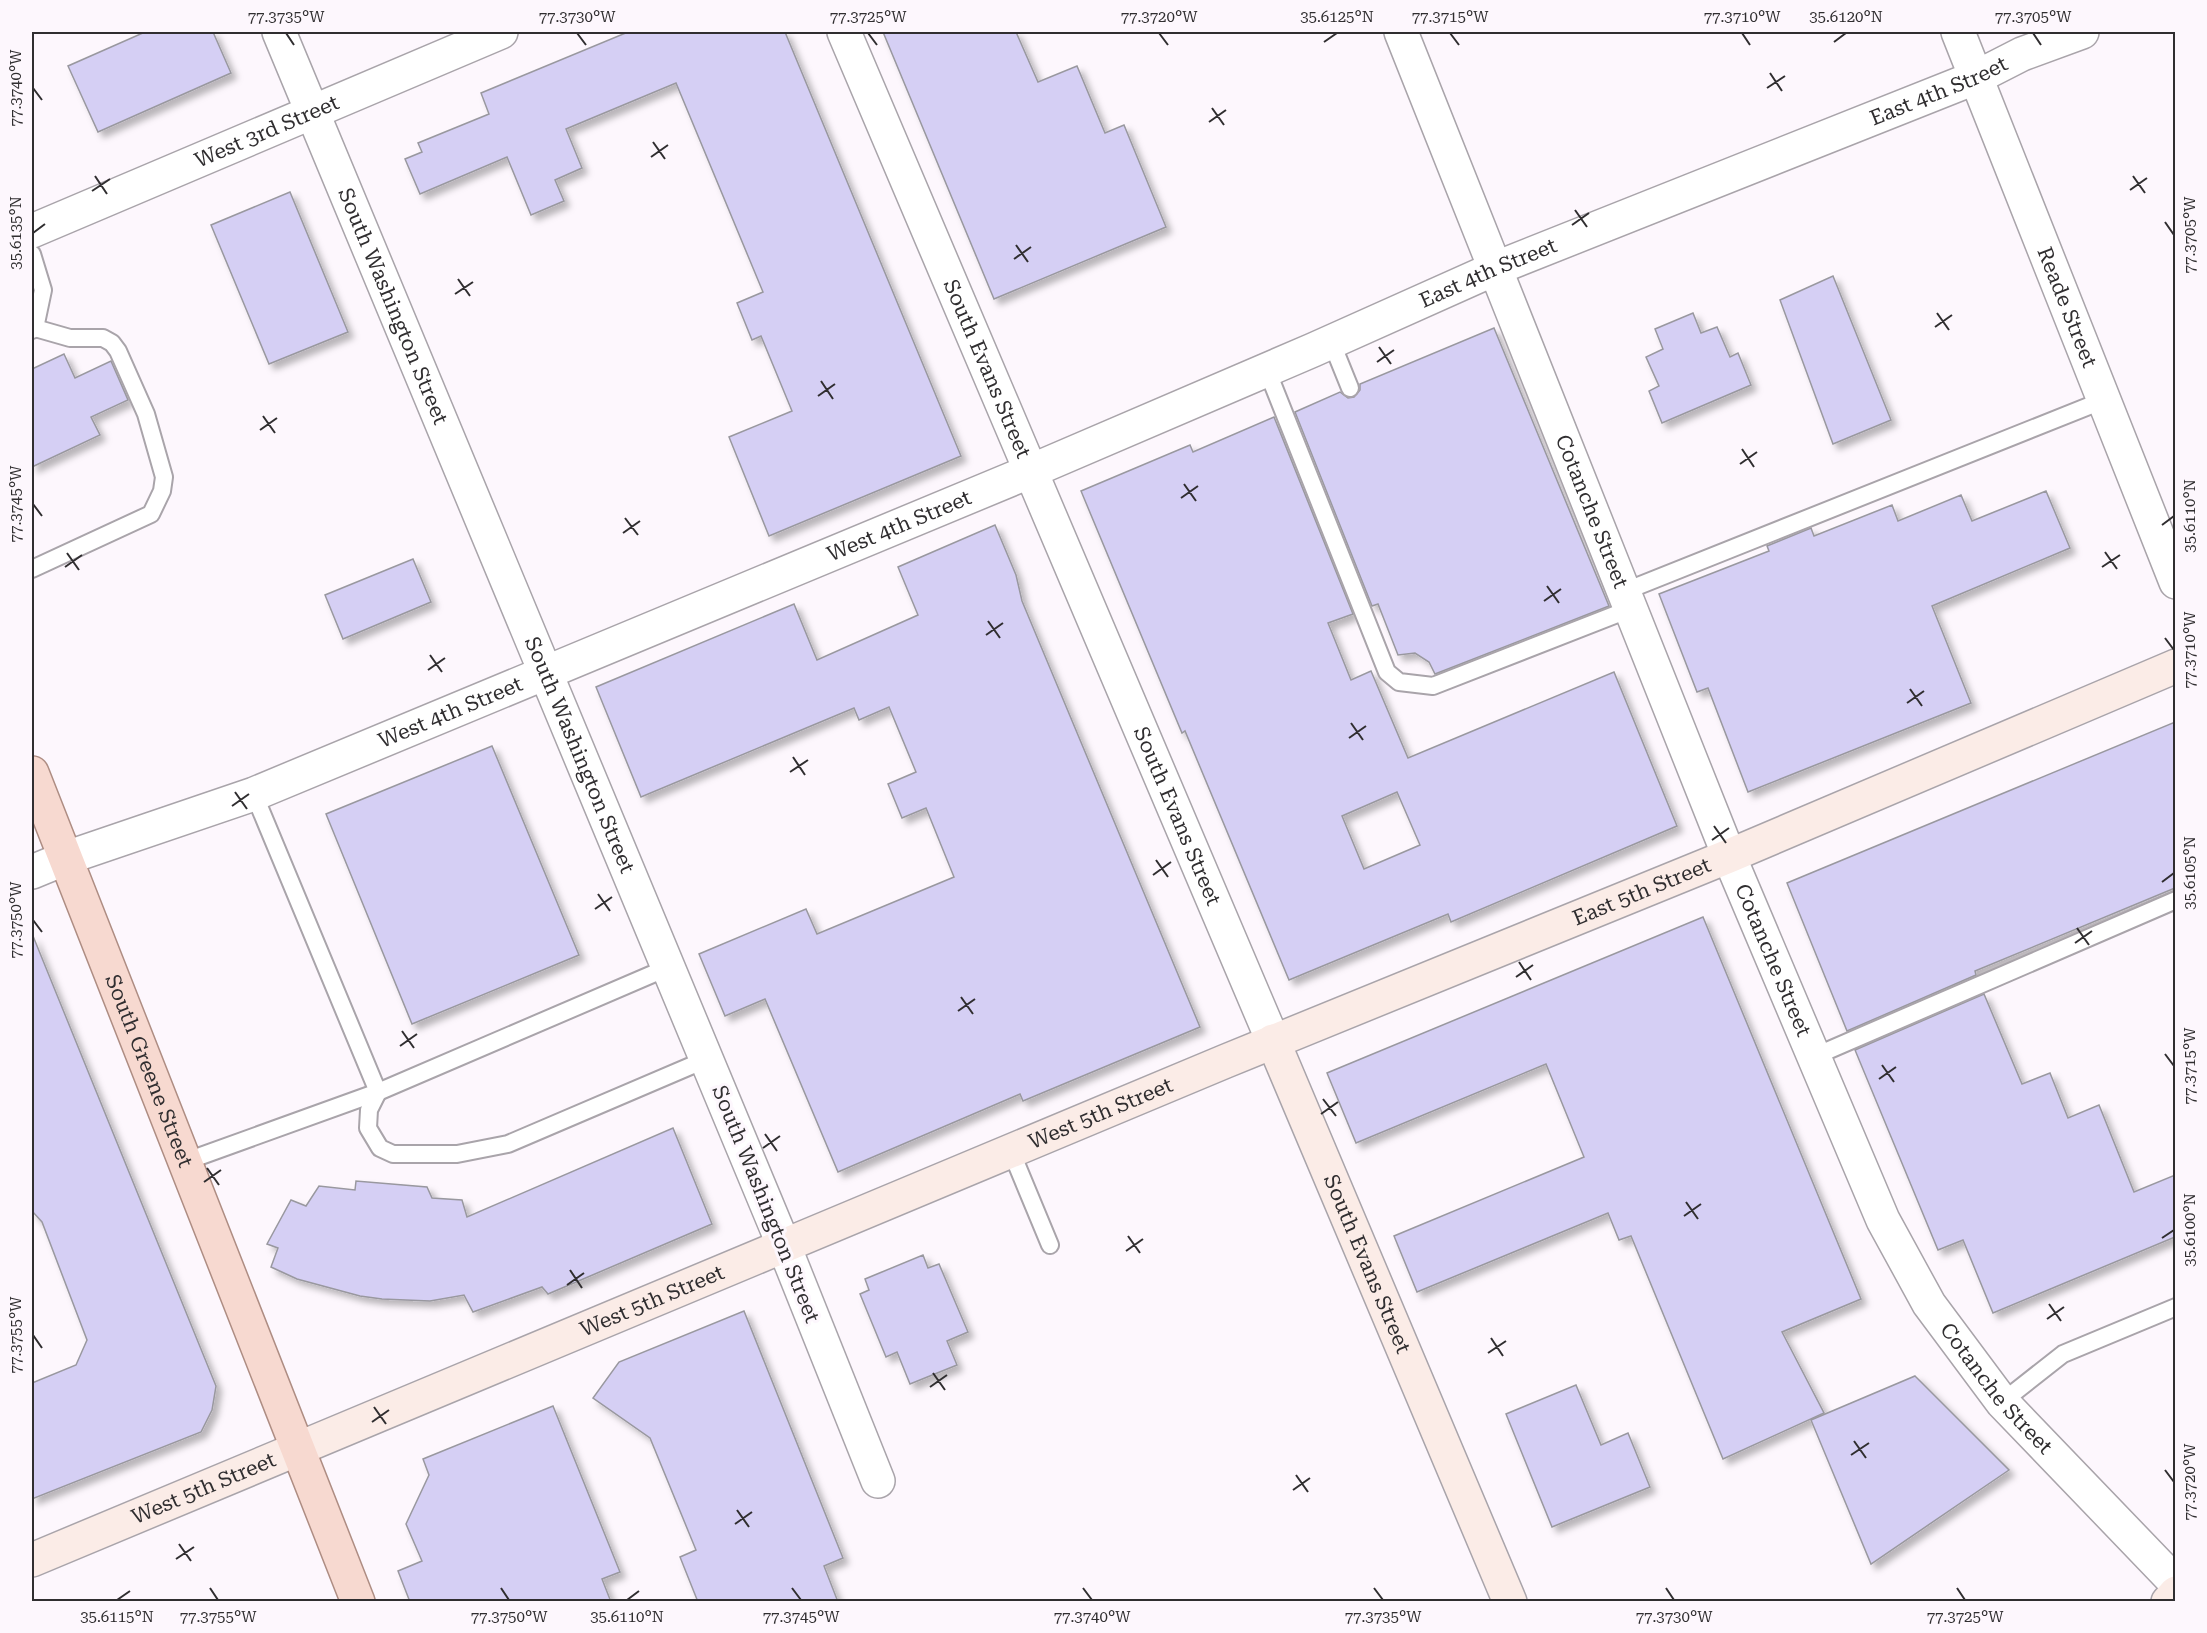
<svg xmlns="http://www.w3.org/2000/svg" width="2207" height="1633" font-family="'Roboto Serif',serif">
	<defs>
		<filter id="shadow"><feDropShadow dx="5.5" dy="5.5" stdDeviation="3" flood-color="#0004"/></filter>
	</defs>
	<rect width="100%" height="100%" fill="#fdf7fd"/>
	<!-- building -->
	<g fill="#d5cff4" stroke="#99989f" stroke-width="1.5" fill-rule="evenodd" filter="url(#shadow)">
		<path d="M145,32H213L231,73L98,132L68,66Z"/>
		<path d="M628,32H785L961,456L769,536L729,437L792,411L761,336L752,340L737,303L763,292L676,83L566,129L582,168L555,180L564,201L531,215L507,157L420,194L405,159L422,152L418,143L489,114L481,93Z"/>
		<path d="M883,32H1016L1038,82L1077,66L1105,133L1124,125L1166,227L994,299Z"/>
		<path d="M290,192L348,332L269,364L211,225Z"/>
		<path d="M1833,276L1891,420L1833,444L1780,300Z"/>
		<path d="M1693,313L1701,333L1717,327L1730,357L1738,353L1751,385L1662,423L1649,391L1659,386L1646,357L1663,349L1655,329Z"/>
		<path d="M1494,328L1609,606L1435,674L1429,662L1415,653L1398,655L1378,604L1372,606L1295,412L1340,392L1348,398L1354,397L1360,390V384Z"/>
		<path d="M64,354L75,378L111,361L128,400L91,417L100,435L32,467V369Z"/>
		<path d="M1274,417L1353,614L1328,623L1351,680L1371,671L1408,758L1614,672L1677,826L1451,922L1448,914L1289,980L1185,731L1182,733L1081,491L1190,445L1193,452ZM1397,792L1420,845L1364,869L1342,816Z"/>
		<path d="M2046,491L2070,548L1932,606L1971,703L1748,792L1708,688L1697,692L1659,594L1769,551L1767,546L1811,528L1814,536L1892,505L1898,521L1961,495L1972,521Z"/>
		<path d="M995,525L1016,575L1022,601L1200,1027L1023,1101L1020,1094L838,1172L765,999L725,1016L699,954L806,909L817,934L954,877L926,808L902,818L888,784L916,772L889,707L859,720L854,708L641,797L596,687L794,604L817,660L918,615L898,567Z"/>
		<path d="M413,559L431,602L343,639L325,595Z"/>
		<path d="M2175,722V888L1975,971L1976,975L1847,1031L1787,883Z"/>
		<path d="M492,746L579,955L412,1024L326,814Z"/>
		<path d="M1703,917L1861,1299L1782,1332L1824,1413L1723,1459L1631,1236L1619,1240L1608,1213L1417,1292L1394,1236L1584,1157L1546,1064L1356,1143L1327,1073Z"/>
		<path d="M33,936L216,1386L212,1410L201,1432L32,1499V1383L76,1365L87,1340L42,1222L32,1211Z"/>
		<path d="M1984,994L2022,1084L2050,1073L2068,1118L2099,1105L2134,1192L2175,1175V1237L1993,1313L1963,1240L1938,1250L1855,1050Z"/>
		<path d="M673,1128L712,1224L548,1294L542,1287L473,1312L464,1295L430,1301L382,1299L360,1296L297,1279L271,1267L278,1248L267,1244L291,1200L306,1206L319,1186L355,1190L356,1181L427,1187L432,1198L462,1200L467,1217Z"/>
		<path d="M923,1255L928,1268L939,1264L968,1332L947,1341L957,1365L910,1384L897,1352L886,1357L860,1294L869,1290L865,1279Z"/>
		<path d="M744,1311L843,1558L824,1566L838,1602H698L680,1557L696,1550L650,1438L593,1398L619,1362Z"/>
		<path d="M1915,1376L2009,1470L1871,1564L1811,1420Z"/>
		<path d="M1576,1385L1601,1445L1628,1433L1650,1487L1552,1527L1506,1414Z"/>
		<path d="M553,1406L620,1572L602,1579L611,1602H410L398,1571L422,1561L406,1524L429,1475L423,1459Z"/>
	</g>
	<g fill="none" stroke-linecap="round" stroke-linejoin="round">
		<defs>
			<g id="service">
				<path d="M32,254L43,290L35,328L32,330"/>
				<path d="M1331,341L1350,388"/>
				<path d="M1267,370L1387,672L1399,682L1433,686L1630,609"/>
				<path d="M32,569L151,514L162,491L164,477L146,414L118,351L112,343L103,338H70L35,328"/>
				<path d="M1623,592L2104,400"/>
				<path d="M254,794L378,1092L369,1110L368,1128L380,1148L393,1154H457L508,1144L707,1059"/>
				<path d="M1813,1057L2176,900"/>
				<path d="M1011,1151L1050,1245"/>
				<path d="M184,1162L378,1092L669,967"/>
				<path d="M2002,1402L2063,1354L2176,1307"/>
			</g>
			<g id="minor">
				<path id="s1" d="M279,32L784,1246"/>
				<path id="s2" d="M844,32L1273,1041"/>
				<path id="s3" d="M32,872L66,858L254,794L1031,471L1313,350L1494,269L1977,77L2022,54L2082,32"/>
			</g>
			<g id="tertiary">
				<path id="s4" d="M1401,32L1729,856L1883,1220L1929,1304L2002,1402L2176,1583"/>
				<path id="s5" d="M1958,32L2176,582"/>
				<path id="s6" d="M32,231L501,32"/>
				<path d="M784,1246L878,1481"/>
			</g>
			<g id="secondary">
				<path id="s7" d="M1273,1041L1510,1602"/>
				<path id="s8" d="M32,1560L1226,1061L1729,856L2176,666"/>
				<path d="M2168,1602L2176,1593"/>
			</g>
			<g id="primary">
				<path id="s9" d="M32,773L358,1602"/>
			</g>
		</defs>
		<!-- service casing -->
		<use href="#service" stroke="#a9a4aa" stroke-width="20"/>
		<!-- minor casing -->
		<use href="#minor" stroke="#a9a4aa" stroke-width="36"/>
		<!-- tertiary casing -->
		<use href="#tertiary" stroke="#a9a4aa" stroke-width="36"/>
		<!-- secondary casing -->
		<use href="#secondary" stroke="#a9a4aa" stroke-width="36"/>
		<!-- primary casing -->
		<use href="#primary" stroke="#ae8d83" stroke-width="36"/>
		<!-- service -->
		<use href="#service" stroke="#fff" stroke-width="16"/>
		<!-- minor -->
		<use href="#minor" stroke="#fff" stroke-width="33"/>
		<!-- tertiary -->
		<use href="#tertiary" stroke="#fff" stroke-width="33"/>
		<!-- secondary -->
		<use href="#secondary" stroke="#fbece7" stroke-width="33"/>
		<!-- primary -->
		<use href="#primary" stroke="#f7d9d0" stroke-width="33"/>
	</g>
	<!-- ticks -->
	<path fill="none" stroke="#302e30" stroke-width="2" d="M286,33L294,45M577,33L586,45M868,33L877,45M1159,33L1168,45M1450,33L1459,45M1742,33L1750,45M2033,33L2041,45M1324,42L1337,33M1834,42L1846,33M1770,73L1782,91M33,88L42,100M1767,88L1785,76M1212,108L1224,125M1209,122L1226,110M653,142L665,159M651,157L668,145M95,176L107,194M2133,176L2145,193M2130,190L2147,178M92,191L110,179M1575,210L1587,227M2165,222L2174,235M1572,225L1589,213M33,233L45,224M1016,245L1028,262M1014,259L1031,247M458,279L470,296M455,294L473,282M1937,313L1949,330M1935,327L1952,315M1379,347L1391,364M1377,362L1394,350M821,381L833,399M818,396L835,384M263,416L275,433M260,430L277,418M1742,449L1754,467M1740,464L1757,452M1184,484L1196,501M1181,498L1198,486M33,504L42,516M625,518L638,535M2162,525L2174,516M623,533L640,521M2105,552L2117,569M67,553L79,570M65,567L82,555M2102,567L2120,555M1547,586L1559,603M1544,601L1561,589M988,621L1000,638M986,635L1003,623M2165,638L2174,650M430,655L442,672M428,670L445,658M1910,689L1922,706M1907,703L1924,691M1351,723L1363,740M1349,738L1366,726M793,757L805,775M790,772L808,760M235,792L247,809M232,806L249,794M1714,826L1726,843M1712,840L1729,828M1156,860L1168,877M1153,875L1171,862M2162,882L2174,873M598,894L610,911M595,909L612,897M33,920L42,932M2077,928L2089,945M2075,943L2092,931M1519,962L1531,980M1516,977L1533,965M961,997L973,1014M958,1011L975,999M402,1031L414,1048M400,1046L417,1034M2165,1054L2174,1066M1882,1065L1894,1082M1879,1079L1896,1067M1323,1099L1336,1116M1321,1114L1338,1102M765,1134L777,1151M763,1148L780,1136M207,1168L219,1185M204,1182L221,1170M1686,1202L1698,1219M1684,1216L1701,1204M1128,1236L1140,1253M2162,1238L2174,1230M1126,1251L1143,1239M570,1270L582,1288M567,1285L584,1273M2049,1304L2061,1321M2047,1319L2064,1307M33,1335L42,1348M1491,1338L1503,1356M1488,1353L1506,1341M933,1373L945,1390M930,1387L947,1375M374,1407L386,1424M372,1422L389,1410M1854,1441L1866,1458M1851,1455L1869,1443M2165,1470L2174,1482M1296,1475L1308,1492M1293,1490L1310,1478M737,1510L749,1527M735,1524L752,1512M179,1544L191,1561M176,1559L194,1547M210,1588L218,1600M501,1588L509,1600M792,1588L801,1600M1083,1588L1092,1600M1374,1588L1383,1600M1666,1588L1674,1600M1957,1588L1965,1600M117,1600L130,1591M627,1600L639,1591"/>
	<g text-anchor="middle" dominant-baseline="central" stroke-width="6" stroke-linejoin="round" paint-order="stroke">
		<!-- street labels -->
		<g font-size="21" fill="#302e30" stroke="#fdf7fd">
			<text stroke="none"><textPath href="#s3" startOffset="2061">East 4th Street</textPath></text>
			<text stroke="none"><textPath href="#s6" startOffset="255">West 3rd Street</textPath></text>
			<text stroke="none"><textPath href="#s3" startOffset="1575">East 4th Street</textPath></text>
			<text stroke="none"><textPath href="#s5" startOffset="296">Reade Street</textPath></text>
			<text stroke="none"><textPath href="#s1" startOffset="297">South Washington Street</textPath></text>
			<text stroke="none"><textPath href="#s2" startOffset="366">South Evans Street</textPath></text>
			<text stroke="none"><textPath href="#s4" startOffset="516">Cotanche Street</textPath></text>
			<text stroke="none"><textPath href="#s3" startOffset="934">West 4th Street</textPath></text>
			<text stroke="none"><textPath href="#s3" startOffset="448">West 4th Street</textPath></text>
			<text stroke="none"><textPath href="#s1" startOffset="783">South Washington Street</textPath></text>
			<text stroke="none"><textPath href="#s2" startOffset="852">South Evans Street</textPath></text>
			<text stroke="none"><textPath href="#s8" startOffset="1743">East 5th Street</textPath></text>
			<text stroke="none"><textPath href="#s4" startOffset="1000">Cotanche Street</textPath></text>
			<text stroke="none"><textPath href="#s9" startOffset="320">South Greene Street</textPath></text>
			<text stroke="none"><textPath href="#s8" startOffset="1158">West 5th Street</textPath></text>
			<text transform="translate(766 1204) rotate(68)">South Washington Street</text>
			<text stroke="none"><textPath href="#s7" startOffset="242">South Evans Street</textPath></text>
			<text stroke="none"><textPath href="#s8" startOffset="672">West 5th Street</textPath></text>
			<text stroke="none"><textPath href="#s4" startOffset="1486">Cotanche Street</textPath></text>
			<text stroke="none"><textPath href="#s8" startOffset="186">West 5th Street</textPath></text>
		</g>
	</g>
	<!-- border -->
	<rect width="2207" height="1633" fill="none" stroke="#fdf7fd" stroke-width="66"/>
	<rect x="33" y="33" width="2141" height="1567" fill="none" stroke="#302e30" stroke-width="2"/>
	<g font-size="15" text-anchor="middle" fill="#302e30">
		<text x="286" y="22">77.3735°W</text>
		<text x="577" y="22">77.3730°W</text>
		<text x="868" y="22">77.3725°W</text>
		<text x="1159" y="22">77.3720°W</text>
		<text x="1337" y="22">35.6125°N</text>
		<text x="1450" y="22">77.3715°W</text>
		<text x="1742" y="22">77.3710°W</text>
		<text x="1846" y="22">35.6120°N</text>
		<text x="2033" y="22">77.3705°W</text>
		<text transform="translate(16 88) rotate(-90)" y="5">77.3740°W</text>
		<text transform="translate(16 233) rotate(-90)" y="5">35.6135°N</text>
		<text transform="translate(2190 235) rotate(-90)" y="5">77.3705°W</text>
		<text transform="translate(16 504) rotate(-90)" y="5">77.3745°W</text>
		<text transform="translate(2190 516) rotate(-90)" y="5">35.6110°N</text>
		<text transform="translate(2190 650) rotate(-90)" y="5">77.3710°W</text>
		<text transform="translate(2190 873) rotate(-90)" y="5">35.6105°N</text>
		<text transform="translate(16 920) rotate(-90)" y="5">77.3750°W</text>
		<text transform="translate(2190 1066) rotate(-90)" y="5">77.3715°W</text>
		<text transform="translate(2190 1230) rotate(-90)" y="5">35.6100°N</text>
		<text transform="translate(16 1335) rotate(-90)" y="5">77.3755°W</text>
		<text transform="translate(2190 1482) rotate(-90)" y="5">77.3720°W</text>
		<text x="117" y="1622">35.6115°N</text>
		<text x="218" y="1622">77.3755°W</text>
		<text x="509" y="1622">77.3750°W</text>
		<text x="627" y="1622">35.6110°N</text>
		<text x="801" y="1622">77.3745°W</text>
		<text x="1092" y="1622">77.3740°W</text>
		<text x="1383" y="1622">77.3735°W</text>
		<text x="1674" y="1622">77.3730°W</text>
		<text x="1965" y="1622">77.3725°W</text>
	</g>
</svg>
